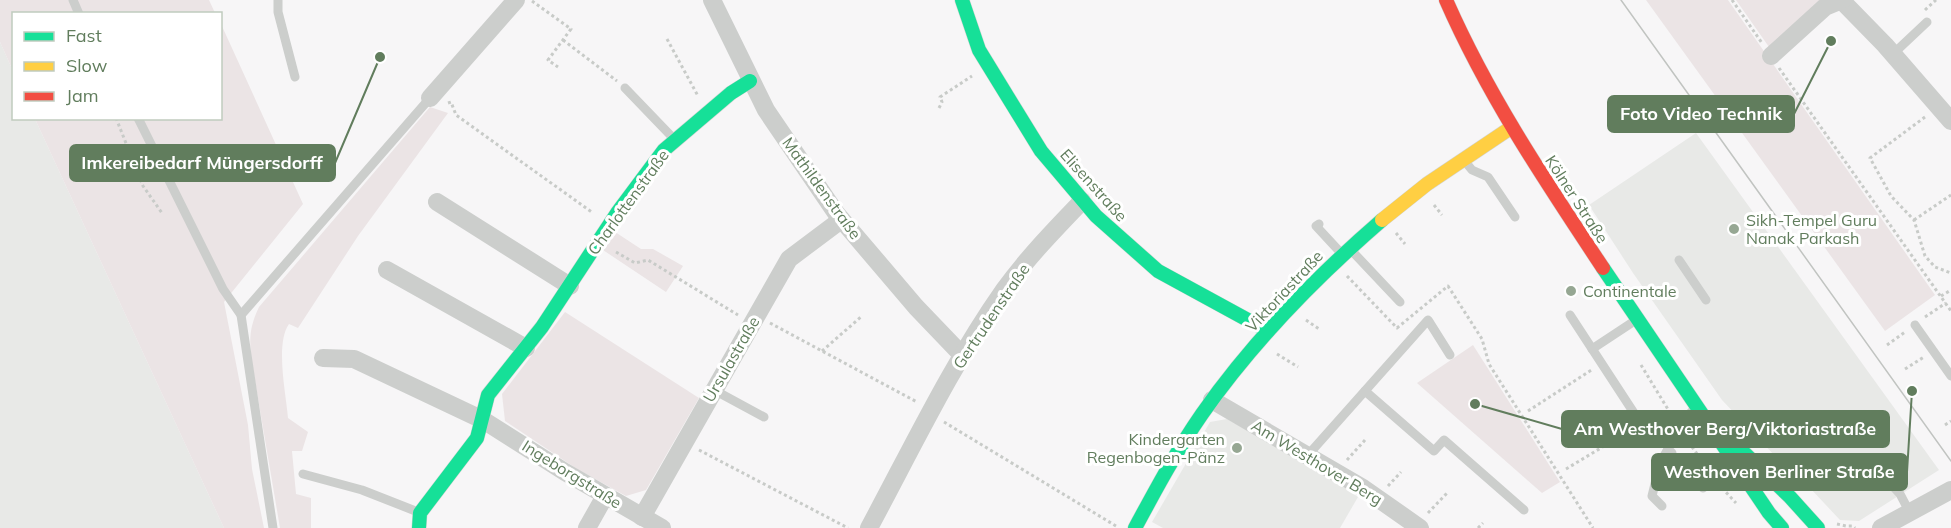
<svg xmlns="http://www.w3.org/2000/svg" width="1951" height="528" font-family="Mulish,sans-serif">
	<rect width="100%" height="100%" fill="#f7f6f7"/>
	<!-- built -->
	<g fill="#e8e9e7">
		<path d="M0,42L13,71L14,118L35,119L224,528H0Z"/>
		<path d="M1696,133L1939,470L1859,521L1840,520L1794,471L1791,473L1722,400L1633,273L1589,205Z"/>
		<path d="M1227,419L1325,474L1358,497L1340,528H1163L1152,522L1210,422Z"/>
	</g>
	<!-- green -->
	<g fill="#ebe4e5">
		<path d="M0,0H209L215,13L14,14L13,71L0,42Z"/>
		<path d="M1646,0H1728L1935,295L1885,331Z"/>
		<path d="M1736,0H1828L1769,47Z"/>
		<path d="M221,24L303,204L224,302L248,425L252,469L264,528H224L35,119L220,118Z"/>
		<path d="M430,107L448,113L358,236L298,328L289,324C275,344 286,393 288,418L308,432L302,451H292L296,494L311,498V528H280L252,363C249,340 249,328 259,307Z"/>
		<path d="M612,230L641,249H653L683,266L666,292L600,248Z"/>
		<path d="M565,312L699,398L646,490L626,496L577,469L505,421L502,394Z"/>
		<path d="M1473,345L1560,482L1542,493L1417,383Z"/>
	</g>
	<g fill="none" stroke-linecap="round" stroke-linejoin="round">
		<defs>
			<g id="fast">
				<path d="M962,0L979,50L1041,151L1096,216L1158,271L1268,331"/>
				<path d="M1603,268L1769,513L1782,528"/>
				<path d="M1735,444L1790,497L1818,528"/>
				<path d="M419,528L420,513L477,438L488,395L542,327L617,213L664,150L731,93L750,81"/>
				<path d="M1135,528C1156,489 1177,450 1202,414C1253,341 1315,278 1382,220"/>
			</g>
			<path id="slow" d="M1382,220L1427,184L1512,127"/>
			<path id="jam" d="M1446,0C1488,96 1546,182 1603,268"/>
		</defs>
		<!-- fast casing -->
		<use href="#fast" stroke="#d2d4d2" stroke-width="15"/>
		<!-- slow casing -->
		<use href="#slow" stroke="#d2d4d2" stroke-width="15"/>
		<!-- jam casing -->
		<use href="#jam" stroke="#d2d4d2" stroke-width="15"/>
		<!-- path -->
		<g stroke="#c8cbc8" stroke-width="3" stroke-dasharray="3 3" stroke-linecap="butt">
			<path d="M1732,0L1762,43"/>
			<path d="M532,1L571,29L548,60L558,67"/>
			<path d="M1925,10L1936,0"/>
			<path d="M667,39L698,96"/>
			<path d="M563,40L617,81"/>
			<path d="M1779,68L1951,311"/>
			<path d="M448,103L451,102L456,115L593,213"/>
			<path d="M939,108L942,102L940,97L972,76"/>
			<path d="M1925,117L1870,158L1891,196L1914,220L1925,256L1935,267L1951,273"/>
			<path d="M116,118L143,186L162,213"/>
			<path d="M1434,205L1442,215"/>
			<path d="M1914,220L1951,195"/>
			<path d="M1396,233L1405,244"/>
			<path d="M616,252L635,263L648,260L738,315"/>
			<path d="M1347,276L1397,328L1448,286L1482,339L1489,364L1593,528"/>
			<path d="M1941,296L1951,290"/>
			<path d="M1925,317L1946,303"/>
			<path d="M1306,320L1319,329"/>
			<path d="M770,323L917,402"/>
			<path d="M1887,345L1905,332"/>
			<path d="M822,351L862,316"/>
			<path d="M1277,354L1298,367"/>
			<path d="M1641,365L1672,416"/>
			<path d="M1905,369L1924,357"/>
			<path d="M1528,411L1593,369"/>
			<path d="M944,422L1116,526"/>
			<path d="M1945,425L1951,421"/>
			<path d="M1685,437L1707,468"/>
			<path d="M699,450L848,528"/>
			<path d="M1347,460L1365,440"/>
			<path d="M1566,469L1624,434"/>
			<path d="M1388,486L1401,472"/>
			<path d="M1722,488L1736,503"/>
			<path d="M1428,513L1448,492"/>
			<path d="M1837,524L1846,526H1853L1855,528"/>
			<path d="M1478,528L1483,523"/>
		</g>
		<!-- lane -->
		<g stroke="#cccecc" stroke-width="9">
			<path d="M73,0L79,14"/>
			<path d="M278,0V12L295,77"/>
			<path d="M1893,54L1927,22"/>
			<path d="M625,88L675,140"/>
			<path d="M138,118L223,289L241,315L273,528"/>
			<path d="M1463,159L1472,170L1488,177L1515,217"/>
			<path d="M1319,224L1316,226L1341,253"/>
			<path d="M1351,250L1400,302"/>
			<path d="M1679,260L1706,300"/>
			<path d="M241,315L430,98"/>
			<path d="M1570,315L1634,413L1633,428"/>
			<path d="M1915,325L1951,376"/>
			<path d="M1592,349L1636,320"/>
			<path d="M714,390L764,417"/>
			<path d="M1365,391L1434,451L1444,440L1524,510"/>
			<path d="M1672,453L1668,449L1670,434L1695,408"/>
			<path d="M1308,455L1428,320L1450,355"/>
			<path d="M1873,465L1900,494L1909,511"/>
			<path d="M303,474L362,490L418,512"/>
			<path d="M1697,481L1703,488L1733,462"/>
			<path d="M1662,506L1652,496L1660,463L1668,449"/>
		</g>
		<!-- street -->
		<g stroke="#cccecc" stroke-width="18">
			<path d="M712,0L766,110L836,213L916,307L962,355"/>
			<path d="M1842,1L1885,45L1951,121"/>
			<path d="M1771,56L1825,7L1842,0"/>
			<path d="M430,98L516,0"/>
			<path d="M437,202L570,286"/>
			<path d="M387,270L526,348"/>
			<path d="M323,358L354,359L483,420L565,472L662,528"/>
			<path d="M1212,400L1363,488L1420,528"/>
			<path d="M642,517L789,259L841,220"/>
			<path d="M587,528L605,496"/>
			<path d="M869,528C912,448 952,364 1004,290C1027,258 1055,229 1082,201"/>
			<path d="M1881,528L1951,490"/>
		</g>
		<!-- fast -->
		<use href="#fast" stroke="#16e098" stroke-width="14"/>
		<!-- slow -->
		<use href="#slow" stroke="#ffcf43" stroke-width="14"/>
		<!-- jam -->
		<use href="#jam" stroke="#f24e42" stroke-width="14"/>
		<!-- tram -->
		<path stroke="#c1c4c1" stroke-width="1.5" d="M1621,0L1951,461"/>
	</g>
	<!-- markers -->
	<g fill="#96a793" stroke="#fff" stroke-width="2">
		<circle cx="1734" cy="229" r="6"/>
		<circle cx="1571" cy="291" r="6"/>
		<circle cx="1237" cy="448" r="6"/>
	</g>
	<g text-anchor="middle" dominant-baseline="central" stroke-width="6" stroke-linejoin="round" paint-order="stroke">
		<!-- street labels -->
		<g font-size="16" fill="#617d5d" stroke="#fff">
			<text transform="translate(1094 185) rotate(48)">Elisenstraße</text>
			<text transform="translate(822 188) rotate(54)">Mathildenstraße</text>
			<text transform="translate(1577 199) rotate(57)">Kölner Straße</text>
			<text transform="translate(628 202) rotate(-54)">Charlottenstraße</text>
			<text transform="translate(1284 291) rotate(-47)">Viktoriastraße</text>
			<text transform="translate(991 316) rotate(-56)">Gertrudenstraße</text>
			<text transform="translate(731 359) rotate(-60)">Ursulastraße</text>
			<text transform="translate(1317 462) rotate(31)">Am Westhover Berg</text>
			<text transform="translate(572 474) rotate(32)">Ingeborgstraße</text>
		</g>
		<!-- poi labels -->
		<g font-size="16" fill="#617d5d" stroke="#fff" text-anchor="start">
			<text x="1746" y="220">Sikh-Tempel Guru<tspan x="1746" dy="18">Nanak Parkash</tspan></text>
			<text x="1583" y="291">Continentale</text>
			<text x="1225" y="439" text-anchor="end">Kindergarten<tspan x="1225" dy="18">Regenbogen-Pänz</tspan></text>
		</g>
	</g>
	<!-- callouts -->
	<path fill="none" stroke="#617d5d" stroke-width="2" d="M1831 41L1794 114M380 57L335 163M1475 404L1562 429M1912 391L1907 472"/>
	<g fill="#617d5d" stroke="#fff" stroke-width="2">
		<circle cx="1831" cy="41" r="6"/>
		<circle cx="380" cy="57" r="6"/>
		<circle cx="1475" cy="404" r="6"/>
		<circle cx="1912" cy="391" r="6"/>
	</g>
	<g fill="#617d5d" stroke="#617d5d" stroke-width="2">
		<rect x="1608" y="96" width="186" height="36" rx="6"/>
		<rect x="70" y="145" width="265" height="36" rx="6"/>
		<rect x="1562" y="411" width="327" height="36" rx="6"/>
		<rect x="1652" y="454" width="255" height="36" rx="6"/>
	</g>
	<g font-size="18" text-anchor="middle" font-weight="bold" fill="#fff">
		<text x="1701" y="120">Foto Video Technik</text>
		<text x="202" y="169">Imkereibedarf Müngersdorff</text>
		<text x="1725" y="435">Am Westhover Berg/Viktoriastraße</text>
		<text x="1779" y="478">Westhoven Berliner Straße</text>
	</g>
	<!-- legend -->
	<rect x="12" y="12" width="210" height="108" fill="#ffffff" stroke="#c0cbbe" stroke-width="1.5"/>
	<rect x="24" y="32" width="30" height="9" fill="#16e098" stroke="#c0cbbe" stroke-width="1.5"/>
	<text x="66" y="42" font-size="18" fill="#617d5d">Fast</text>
	<rect x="24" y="62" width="30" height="9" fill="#ffcf43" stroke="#c0cbbe" stroke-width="1.5"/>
	<text x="66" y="72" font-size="18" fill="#617d5d">Slow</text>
	<rect x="24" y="92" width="30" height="9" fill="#f24e42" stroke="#c0cbbe" stroke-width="1.5"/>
	<text x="66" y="102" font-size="18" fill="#617d5d">Jam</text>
</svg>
